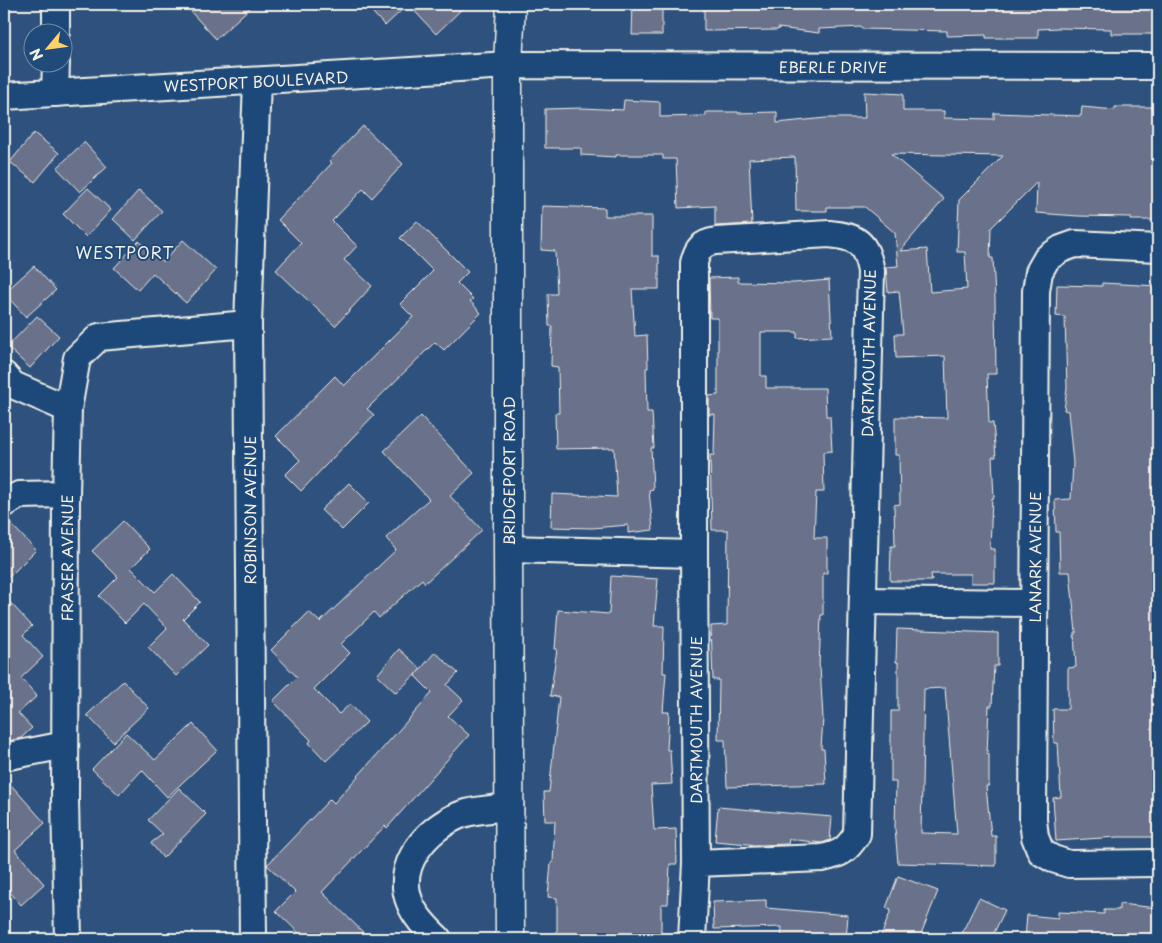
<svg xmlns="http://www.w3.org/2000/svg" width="1162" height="943" font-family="'Playpen Sans',sans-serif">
	<rect width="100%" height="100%" fill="#2e527d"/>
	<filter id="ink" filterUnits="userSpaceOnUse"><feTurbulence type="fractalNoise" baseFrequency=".02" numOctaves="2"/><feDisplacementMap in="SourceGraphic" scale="10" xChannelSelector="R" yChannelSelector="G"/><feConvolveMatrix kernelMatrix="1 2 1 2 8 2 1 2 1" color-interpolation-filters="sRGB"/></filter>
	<g filter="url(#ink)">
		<!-- building -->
		<g fill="#69718b" stroke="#f4f1e8" fill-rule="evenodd">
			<path d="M201,4H254L216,39L191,12Z"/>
			<path d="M365,4H467L436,34L408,4L385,26Z"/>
			<path d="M633,4H662V35H632Z"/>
			<path d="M704,4H1158V34H1111V29L1058,28L1038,29V38H986V35L947,36V31L862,29V27L819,29V33L778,28V30L704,31Z"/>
			<path d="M864,92L903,94V111H944V118L994,119V113L1081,116L1082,107L1115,110V107H1158V220H1131V217L1078,216L1036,213L1037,182L991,228L990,258H993L995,298L996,374H987L989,423H993L996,457H992L994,498H992L990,549H995V583H971V574H931L932,581H890L891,546H895L894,505L900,504L899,455H895V417L947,418L945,356L896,358L895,334H903L899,291L888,292L886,267L898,266L895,233L865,207H827V211H796L795,157L749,159L752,224L715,226V206L678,208L676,159H663V155H616V157L581,155V148H545V109L582,108L623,110L624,100L660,102V117L706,116V112H738V113L777,112V123L826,118H865ZM891,154L1003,156L959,200L957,252H965L967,289L930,292L927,249L900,251L944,199Z"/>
			<path d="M363,126L403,164L372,198L363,189L332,221L357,246L344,260L372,286L335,326L276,270L301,243L278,220L332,163L329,161Z"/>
			<path d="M34,133L59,153L35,182L10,162Z"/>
			<path d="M84,142L107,167L80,192L57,168Z"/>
			<path d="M88,188L111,210L86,237L63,214Z"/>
			<path d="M139,190L162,211L135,240L113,219Z"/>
			<path d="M542,206L605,208V216H652V256H659V289H632L635,336L647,335L648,368H646L647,412H652L654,448H651L653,489L649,490L653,530L628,533V525L592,528L551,527L552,494L617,497L614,448L556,449L555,413H559L558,367L551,366L552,326H549L548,294H557L555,251L541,250Z"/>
			<path d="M417,221L468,272L457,283L473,299L470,301L481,313L444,350L435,342L367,409L374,415L301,491L285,475L300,460L276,436L335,376L344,386L413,317L400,304L433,271L400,238Z"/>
			<path d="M183,240L216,270L186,303L153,273L138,290L114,268L139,241L163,262Z"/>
			<path d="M34,266L56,290L26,317L4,293Z"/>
			<path d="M738,277V282L794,283L829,280L832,336L797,338V332H761V376H766V388H825L826,416H830L832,451L823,452L824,492H816L814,538H827V573H823V615H821L819,667H820L823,718L821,749H824L826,784L727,787L725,740H718L719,680H713L711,626L727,625L728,530H712L710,455H714L715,414L709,415V396L718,395V318H710L709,278Z"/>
			<path d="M1102,283L1158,286V837H1118L1056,841L1053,798L1061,797L1058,743H1054L1053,709H1068V668L1076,667L1074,633H1076L1070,572H1060L1059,532H1056L1055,500L1071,499L1073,463L1068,411L1064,410L1067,388L1065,317L1056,316L1057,285L1102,286Z"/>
			<path d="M37,316L59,336L30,368L7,347Z"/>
			<path d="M421,416L474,473L450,496L482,530L425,583L422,579L379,618L374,612L341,644L350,653L314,689L339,714L350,704L367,722L326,761L309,743L311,740L273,701L297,677L271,650L309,612L320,622L396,550L386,538L429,499L384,451Z"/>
			<path d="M349,483L369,503L342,530L321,510Z"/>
			<path d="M4,519H6L36,550L4,582Z"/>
			<path d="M123,521L150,549L131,568L155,592L173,574L200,602L183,619L208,645L176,676L148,647L167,628L144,604L125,623L99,596L118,577L92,551Z"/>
			<path d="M611,576L658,579L654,626H664L663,673H666L663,712H669L667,750H670L672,784L651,785L654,830L676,829L677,864H670L668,904H661V938L600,937V939H557V898L548,897L551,863H553L555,821H545L544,792H549L559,697L550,696L557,649H555L558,610L609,614Z"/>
			<path d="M4,596L32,626L23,635L43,657L21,678L37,696L18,713L32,728L21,738L4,742Z"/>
			<path d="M897,629L998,633V666H994L992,706H989L987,754H989V786H986L991,836H996V866L898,863L895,829L896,782H891V711H898V662H896ZM945,688L957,834L921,833L924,689Z"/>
			<path d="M399,649L421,669L396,693L377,675Z"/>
			<path d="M435,652L458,673L447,685L463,700L448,716L469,735L387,828L385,826L322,892L370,939H305L276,911L295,892L267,865L330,799L334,803L432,693L415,676Z"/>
			<path d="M123,681L149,708L113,742L87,715Z"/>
			<path d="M193,724L217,750L167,797L142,770L119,795L92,769L126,733L155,760Z"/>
			<path d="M4,777L45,823L15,850L44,884L21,905L4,885Z"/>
			<path d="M179,788L206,814L163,858L151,843L163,834L148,820Z"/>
			<path d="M718,807L832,817L830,840L822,843L789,839L788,844L759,845L715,841Z"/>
			<path d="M898,876L938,891L919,939H880L891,910L886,908Z"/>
			<path d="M979,898L1005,910L991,939H959Z"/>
			<path d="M766,900V908L848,915L846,939H781L782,927L714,929L713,902Z"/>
			<path d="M1119,904L1158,908V939H1025L1027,915L1058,918V912L1104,914V910H1119Z"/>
		</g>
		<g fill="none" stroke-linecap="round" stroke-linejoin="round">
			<defs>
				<g id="minor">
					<path d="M56,32V4"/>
					<path d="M55,93L56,62"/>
					<path d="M4,96L508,65L1158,66"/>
					<path d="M1158,248L1075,244L1061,249L1047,258L1039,272L1036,291L1033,820L1035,837L1041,852L1053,859L1069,864L1158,863"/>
					<path d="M4,375L13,385L68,409"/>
					<path d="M4,504L19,495L66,494"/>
					<path d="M508,549L694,554"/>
					<path d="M863,601L1034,603"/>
					<path d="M4,757L65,745"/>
					<path d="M68,939L65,800L66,494L68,409L77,358L99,337L248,324"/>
					<path d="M253,939L248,324L257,81"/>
					<path d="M438,939C428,929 415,917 410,903C394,866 427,828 460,815C476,809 493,809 510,807"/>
					<path d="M692,939L696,863L694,554V263C697,249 702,243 716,241L829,234C858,237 865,242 871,271L857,834C847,850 841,854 822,858L696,863"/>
				</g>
				<path id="secondary" d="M510,939L508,549V65L511,4"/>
			</defs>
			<!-- minor casing -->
			<use href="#minor" stroke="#f4f1e8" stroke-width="30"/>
			<!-- secondary casing -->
			<use href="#secondary" stroke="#f4f1e8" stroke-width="31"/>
			<!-- minor -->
			<use href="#minor" stroke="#1f4a7a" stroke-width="26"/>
			<!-- secondary -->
			<use href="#secondary" stroke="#1f4a7a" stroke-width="28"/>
		</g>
	</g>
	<g text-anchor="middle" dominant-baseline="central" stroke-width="4" stroke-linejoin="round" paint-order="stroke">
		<!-- street labels -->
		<g font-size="15" fill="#f4f1e8" stroke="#1f4a7a">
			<text x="833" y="66">EBERLE DRIVE</text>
			<text transform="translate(256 81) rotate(-3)">WESTPORT BOULEVARD</text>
			<text transform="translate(868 353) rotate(-89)">DARTMOUTH AVENUE</text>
			<text transform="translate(508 471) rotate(-90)">BRIDGEPORT ROAD</text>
			<text transform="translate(249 510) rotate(-90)">ROBINSON AVENUE</text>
			<text transform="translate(1034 557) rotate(-90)">LANARK AVENUE</text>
			<text transform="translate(66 558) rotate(-90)">FRASER AVENUE</text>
			<text transform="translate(695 720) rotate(-90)">DARTMOUTH AVENUE</text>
		</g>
		<!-- neighbourhood labels -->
		<g font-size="16" letter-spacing="1" fill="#f4f1e8" stroke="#1f4a7a">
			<text x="125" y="252">WESTPORT</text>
		</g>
	</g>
	<!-- margin -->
	<rect width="1162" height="943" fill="none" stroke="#1f4a7a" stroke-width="20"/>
	<rect x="10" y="10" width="1142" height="923" fill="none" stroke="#f4f1e8" stroke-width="2" filter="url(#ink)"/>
	<!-- north arrow -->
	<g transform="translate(48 48) rotate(241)"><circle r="24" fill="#1f4a7a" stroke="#748da6"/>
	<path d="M0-4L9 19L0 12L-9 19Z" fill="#ffd166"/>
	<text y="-8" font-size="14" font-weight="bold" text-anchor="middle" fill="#f4f1e8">N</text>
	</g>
</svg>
